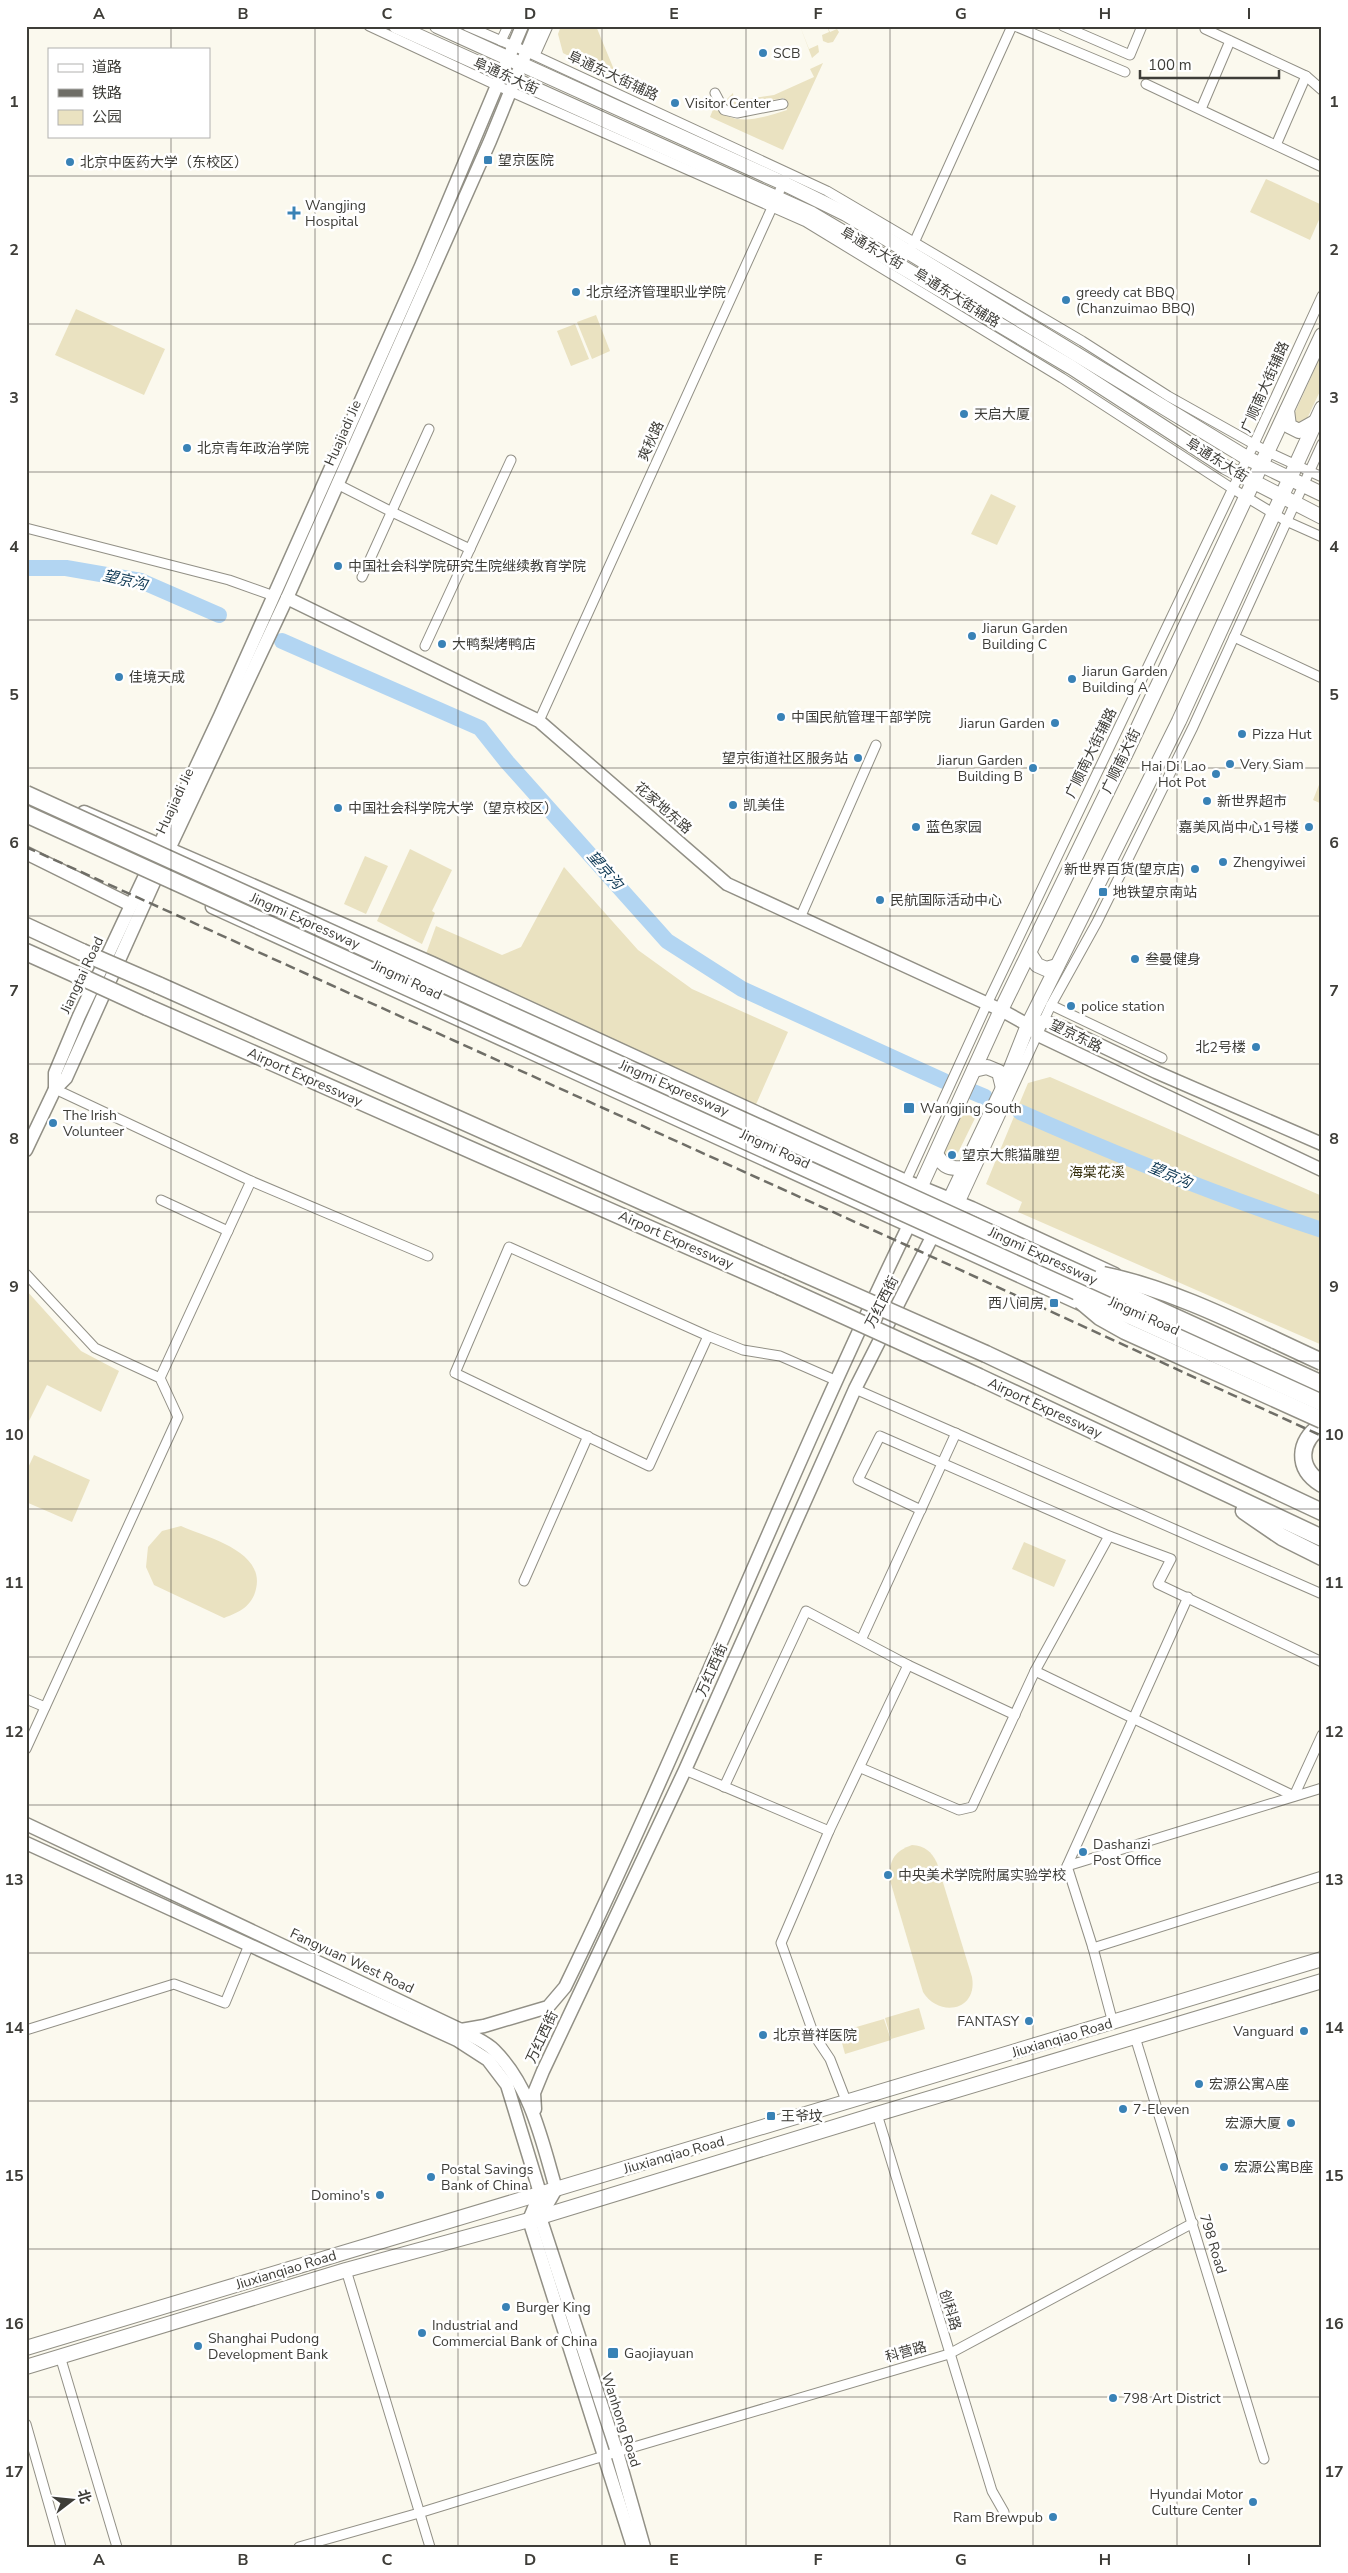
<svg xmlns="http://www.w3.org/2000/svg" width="1348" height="2573" font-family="'Nunito Sans','Noto Sans SC',sans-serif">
	<rect width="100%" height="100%" fill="#fbf9ee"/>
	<!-- green -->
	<g fill="#eae2c1">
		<path d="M561,26H596L615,72L637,84L635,90L563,53L558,34Z"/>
		<path d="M800,26L809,49L818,45L819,52L812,58Z"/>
		<path d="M827,26L830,32L837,29L839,32L833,42L828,43L823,41L822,35L829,32Z"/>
		<path d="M823,63L783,150L710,117L714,107C736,128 761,118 787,110L784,98L730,107L726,100L733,93L734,101L774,95L814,77L810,69Z"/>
		<path d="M1266,179L1322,205V213L1310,240L1250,212Z"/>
		<path d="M76,309L165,349L144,395L55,355Z"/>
		<path d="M596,315L610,351L592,359L577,322Z"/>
		<path d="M575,324L589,359L571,366L557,331Z"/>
		<path d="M1322,353V387L1305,423L1299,426L1292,419Z"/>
		<path d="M991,494L1016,506L997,545L971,534Z"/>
		<path d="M1322,777V804L1313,800Z"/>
		<path d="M410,849L452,870L432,911L435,913L422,944L377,921Z"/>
		<path d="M365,856L388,866L366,914L344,904Z"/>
		<path d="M564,867L638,950L692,989L788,1032L750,1118L422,965L436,926L502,955L521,947Z"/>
		<path d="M1050,1077L1322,1196V1345L1018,1212L1022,1202L986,1184L1028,1083Z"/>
		<path d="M966,1104L979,1110L953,1163L943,1154Z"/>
		<path d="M26,1290L81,1351L119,1371L101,1412L47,1385L26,1427Z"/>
		<path d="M34,1455L90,1480L72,1522L26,1502V1472Z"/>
		<path d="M181,1526C208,1538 265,1551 256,1589C252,1606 240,1612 224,1618L154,1585L146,1567L148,1547L162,1531Z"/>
		<path d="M1024,1542L1066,1560L1054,1587L1012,1569Z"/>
		<path d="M912,1845C925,1846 931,1851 937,1863L972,1977C978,2011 939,2018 923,1992L889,1877C890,1859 895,1851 912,1845Z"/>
		<path d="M919,2008L925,2029L891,2039L885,2018Z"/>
		<path d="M884,2019L891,2040L845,2054L839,2032Z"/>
	</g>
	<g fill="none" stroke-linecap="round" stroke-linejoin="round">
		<!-- river -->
		<g stroke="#b2d5f2" stroke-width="16">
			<path d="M26,568H66L141,581L219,615"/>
			<path d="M282,641L480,728L507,762L667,941L742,989L944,1081"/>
			<path d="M973,1092L985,1097"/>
			<path d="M1020,1112C1119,1156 1219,1196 1322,1230"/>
		</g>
		<defs>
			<g id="street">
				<path d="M369,26L498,86L806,222L1062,378L1233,489L1286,521L1322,537"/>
				<path d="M467,26L525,51L827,191L1082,341L1168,396L1268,452L1322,477"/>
				<path d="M1015,26L1125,72"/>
				<path d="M1063,26L1130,55L1142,26"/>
				<path d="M1205,29L1306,76L1322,90"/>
				<path d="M501,41L508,26"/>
				<path d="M535,55L548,26"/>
				<path d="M1146,84L1322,167"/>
				<path d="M715,93L724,110L737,113L783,104"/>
				<path d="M1201,109L1230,41"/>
				<path d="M1276,145L1306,76"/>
				<path d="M913,245L1012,26"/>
				<path d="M337,484L392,512L470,549"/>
				<path d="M26,528L229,580L274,596"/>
				<path d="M362,577L429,429"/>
				<path d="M1234,637L1322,678"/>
				<path d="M425,646L511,460"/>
				<path d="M539,721L785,179"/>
				<path d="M800,918L876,745"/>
				<path d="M1051,1005L1162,1058"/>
				<path d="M55,1089L251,1181L428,1256"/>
				<path d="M161,1200L228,1231"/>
				<path d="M958,1207L1051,1005L1097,922L1193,727L1322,444"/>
				<path d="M908,1217L906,1181L987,1004L1254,444L1322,296"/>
				<path d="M26,1274L95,1348L160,1378L178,1417L26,1749"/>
				<path d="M708,1336L649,1466L455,1373L509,1247L708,1336L743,1350L780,1356L835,1380"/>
				<path d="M160,1378L251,1181"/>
				<path d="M855,1389L1322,1594"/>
				<path d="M921,1510L858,1480L880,1436L1109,1536L1171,1559L1158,1584L1322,1662"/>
				<path d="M524,1581L588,1436"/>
				<path d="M862,1638L956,1433"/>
				<path d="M1035,1671L1294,1796L1322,1735"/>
				<path d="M26,1699L45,1707"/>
				<path d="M861,1768L959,1810L972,1807L1035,1671L1109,1536"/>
				<path d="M685,1770L829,1831"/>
				<path d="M724,1787L806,1611L908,1665L1015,1715"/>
				<path d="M1067,1866L1322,1788"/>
				<path d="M1093,1948L1322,1876"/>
				<path d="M1113,2023L1093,1948L1067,1866L1188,1597"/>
				<path d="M26,2030L174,1984L225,2003L249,1945"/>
				<path d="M1135,2037L1264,2459"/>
				<path d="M847,2103L830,2059L814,2035L781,1943L829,1831L908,1665"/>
				<path d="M877,2114L992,2491L1004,2512"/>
				<path d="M346,2270L430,2547"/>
				<path d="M60,2356L117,2547"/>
				<path d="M26,2424L61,2547"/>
				<path d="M299,2547L419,2513L617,2452L949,2354L1193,2223"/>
			</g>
			<g id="secondary">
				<path d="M287,598L539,721L727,884L1001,1010L1028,1025L1038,1035L1322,1170"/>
				<path d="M84,812L432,963L906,1181L972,1208L1115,1274"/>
				<path d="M26,853L131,905"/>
				<path d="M212,907L1087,1307"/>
				<path d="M1028,1025L1044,1021L1062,1027L1156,1072L1322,1144"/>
				<path d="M55,1089V1073L79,1016L220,716L421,266L522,26"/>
				<path d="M26,1150L55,1089L66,1078L169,849L287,598L490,141L537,26"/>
				<path d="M26,1824L461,2030C471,2036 485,2041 494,2050C531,2087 542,2141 556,2189L540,2217L617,2452L644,2547"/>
				<path d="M26,1843L457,2040L488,2060L507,2085L540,2193L529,2220L633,2547"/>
				<path d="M461,2030L484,2026L548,2007L565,1987C686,1737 787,1477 908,1227"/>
				<path d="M535,2109L534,2093L543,2071L685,1770L855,1389L932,1237"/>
			</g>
			<g id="primary">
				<path d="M396,26L812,214L1071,367L1225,467L1322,517"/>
				<path d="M437,26L783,183L846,214L1247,458L1322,494"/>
				<path d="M1287,410L1289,426L1299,431L1315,422"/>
				<path d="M1030,954L1037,965L1046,969L1057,966"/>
				<path d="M974,1070L987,1067L999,1072L1003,1088"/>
				<path d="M936,1154C944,1168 950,1169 966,1168"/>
				<path d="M908,1227L920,1188L1001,1010L1128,749L1322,335"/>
				<path d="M932,1237L1003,1088L1028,1025L1179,721L1322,408"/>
				<path d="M26,2348L1322,1959"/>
				<path d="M26,2367L346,2270L540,2217L877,2114L1322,1981"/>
			</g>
			<g id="highway">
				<path d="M26,926L82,952"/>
				<path d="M26,952L75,974"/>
				<path d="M158,985L787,1266"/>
				<path d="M147,1007L779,1286"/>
				<path d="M986,1354L1322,1512"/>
				<path d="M979,1377L1322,1538"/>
				<path d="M1322,1425C1298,1442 1296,1468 1322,1484"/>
				<path d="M1244,1511L1282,1537L1322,1557"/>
			</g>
		</defs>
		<!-- street casing -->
		<use href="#street" stroke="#929086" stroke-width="11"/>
		<!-- secondary casing -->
		<use href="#secondary" stroke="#929086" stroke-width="15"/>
		<!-- primary casing -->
		<use href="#primary" stroke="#929086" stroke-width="16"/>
		<!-- highway casing -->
		<use href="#highway" stroke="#929086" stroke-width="19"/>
		<!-- street -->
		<use href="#street" stroke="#fff" stroke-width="9"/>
		<!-- secondary -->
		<use href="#secondary" stroke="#fff" stroke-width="12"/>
		<!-- primary -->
		<use href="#primary" stroke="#fff" stroke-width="14"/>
		<!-- highway -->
		<use href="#highway" stroke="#fff" stroke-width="16"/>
		<!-- rail -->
		<path stroke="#6f6e67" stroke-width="2.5" stroke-dasharray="10 5" stroke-linecap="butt" d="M26,847L917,1250L1322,1436"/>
		<defs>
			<g id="highway-bridge">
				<path d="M26,794L1322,1384"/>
				<path d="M26,814L1322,1403"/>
				<path d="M82,952L158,985"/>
				<path d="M75,974L147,1007"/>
				<path d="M787,1266L986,1354"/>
				<path d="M1103,1275C1180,1291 1251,1330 1322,1362"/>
				<path d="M779,1286L979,1377"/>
				<path d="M1081,1301L1100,1317L1125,1331L1322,1420"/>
			</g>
		</defs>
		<!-- highway-bridge casing -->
		<use href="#highway-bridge" stroke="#929086" stroke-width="19" stroke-linecap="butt"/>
		<!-- highway-bridge -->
		<use href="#highway-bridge" stroke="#fff" stroke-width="16"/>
	</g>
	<!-- grid -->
	<path fill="none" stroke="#3e3d38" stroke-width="1" stroke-opacity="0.55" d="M171,26V49M315,26V2547M458,26V2547M602,26V2547M746,26V2547M890,26V2547M1033,26V2547M1177,26V2547M171,136V2547M26,176H1322M26,324H1322M26,472H1322M26,620H1322M26,768H1322M26,916H1322M26,1064H1322M26,1212H1322M26,1361H1322M26,1509H1322M26,1657H1322M26,1805H1322M26,1953H1322M26,2101H1322M26,2249H1322M26,2397H1322"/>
	<!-- markers -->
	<g fill="#3982b6" stroke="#fff" stroke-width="2">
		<circle cx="763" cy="53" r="5"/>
		<circle cx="675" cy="103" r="5"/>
		<rect x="483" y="155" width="10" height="10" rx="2.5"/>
		<circle cx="70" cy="162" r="5"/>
		<path d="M291.5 205.5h5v5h5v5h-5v5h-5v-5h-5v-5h5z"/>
		<circle cx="576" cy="292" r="5"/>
		<circle cx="1066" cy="300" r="5"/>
		<circle cx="964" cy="414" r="5"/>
		<circle cx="187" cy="448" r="5"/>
		<circle cx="338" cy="566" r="5"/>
		<circle cx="972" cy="636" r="5"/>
		<circle cx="442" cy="644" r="5"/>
		<circle cx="119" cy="677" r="5"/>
		<circle cx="1072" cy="679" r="5"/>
		<circle cx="781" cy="717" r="5"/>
		<circle cx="1055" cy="723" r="5"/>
		<circle cx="1242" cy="734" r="5"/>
		<circle cx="858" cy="758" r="5"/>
		<circle cx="1230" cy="764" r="5"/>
		<circle cx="1033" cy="768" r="5"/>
		<circle cx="1216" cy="774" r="5"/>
		<circle cx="1207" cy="801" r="5"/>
		<circle cx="733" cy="805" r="5"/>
		<circle cx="338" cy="808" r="5"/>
		<circle cx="916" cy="827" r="5"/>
		<circle cx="1309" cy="827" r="5"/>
		<circle cx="1223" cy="862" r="5"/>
		<circle cx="1195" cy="869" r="5"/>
		<rect x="1098" y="887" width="10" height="10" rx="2.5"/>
		<circle cx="880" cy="900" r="5"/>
		<circle cx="1135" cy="959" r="5"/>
		<circle cx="1071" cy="1006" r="5"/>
		<circle cx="1256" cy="1047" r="5"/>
		<rect x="903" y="1102" width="12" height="12" rx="2.5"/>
		<circle cx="53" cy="1123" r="5"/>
		<circle cx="952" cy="1155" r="5"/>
		<rect x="1049" y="1298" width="10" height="10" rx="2.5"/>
		<circle cx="1083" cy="1852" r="5"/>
		<circle cx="888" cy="1875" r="5"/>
		<circle cx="1029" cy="2021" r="5"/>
		<circle cx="1304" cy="2031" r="5"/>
		<circle cx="763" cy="2035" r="5"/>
		<circle cx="1199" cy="2084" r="5"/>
		<circle cx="1123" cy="2109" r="5"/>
		<rect x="766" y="2111" width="10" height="10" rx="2.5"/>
		<circle cx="1291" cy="2123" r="5"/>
		<circle cx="1224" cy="2167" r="5"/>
		<circle cx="431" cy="2177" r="5"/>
		<circle cx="380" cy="2195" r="5"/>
		<circle cx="506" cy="2307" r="5"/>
		<circle cx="422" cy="2333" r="5"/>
		<circle cx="198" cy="2346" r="5"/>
		<rect x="607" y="2347" width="12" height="12" rx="2.5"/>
		<circle cx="1113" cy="2398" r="5"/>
		<circle cx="1253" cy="2502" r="5"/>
		<circle cx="1053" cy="2517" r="5"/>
	</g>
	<g text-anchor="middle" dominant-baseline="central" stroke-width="5" stroke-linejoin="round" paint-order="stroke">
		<!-- poi labels -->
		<g font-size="14" fill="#3e3d38" stroke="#fff" text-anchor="start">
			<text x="773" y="53">SCB</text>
			<text x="685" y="103">Visitor Center</text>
			<text x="498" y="160">望京医院</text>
			<text x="80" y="162">北京中医药大学（东校区）</text>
			<text x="305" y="205">Wangjing<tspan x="305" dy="16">Hospital</tspan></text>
			<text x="586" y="292">北京经济管理职业学院</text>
			<text x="1076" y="292">greedy cat BBQ<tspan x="1076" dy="16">(Chanzuimao BBQ)</tspan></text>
			<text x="974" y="414">天启大厦</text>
			<text x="197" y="448">北京青年政治学院</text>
			<text x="348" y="566">中国社会科学院研究生院继续教育学院</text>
			<text x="982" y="628">Jiarun Garden<tspan x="982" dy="16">Building C</tspan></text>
			<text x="452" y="644">大鸭梨烤鸭店</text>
			<text x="1082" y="671">Jiarun Garden<tspan x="1082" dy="16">Building A</tspan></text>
			<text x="129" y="677">佳境天成</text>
			<text x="791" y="717">中国民航管理干部学院</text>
			<text x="1045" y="723" text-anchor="end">Jiarun Garden</text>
			<text x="1252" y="734">Pizza Hut</text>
			<text x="848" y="758" text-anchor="end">望京街道社区服务站</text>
			<text x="1023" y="760" text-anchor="end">Jiarun Garden<tspan x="1023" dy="16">Building B</tspan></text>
			<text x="1240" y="764">Very Siam</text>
			<text x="1206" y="766" text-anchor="end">Hai Di Lao<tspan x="1206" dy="16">Hot Pot</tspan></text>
			<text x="1217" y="801">新世界超市</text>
			<text x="743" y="805">凯美佳</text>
			<text x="348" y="808">中国社会科学院大学（望京校区）</text>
			<text x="926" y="827">蓝色家园</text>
			<text x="1299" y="827" text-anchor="end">嘉美风尚中心1号楼</text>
			<text x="1233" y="862">Zhengyiwei</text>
			<text x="1185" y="869" text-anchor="end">新世界百货(望京店)</text>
			<text x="1113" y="892">地铁望京南站</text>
			<text x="890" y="900">民航国际活动中心</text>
			<text x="1145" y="959">叁曼健身</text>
			<text x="1081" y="1006">police station</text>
			<text x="1246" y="1047" text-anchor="end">北2号楼</text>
			<text x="920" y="1108">Wangjing South</text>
			<text x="63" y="1115">The Irish<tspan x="63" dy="16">Volunteer</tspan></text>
			<text x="962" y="1155">望京大熊猫雕塑</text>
			<text x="1044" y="1303" text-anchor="end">西八间房</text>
			<text x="1093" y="1844">Dashanzi<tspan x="1093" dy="16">Post Office</tspan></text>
			<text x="898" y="1875">中央美术学院附属实验学校</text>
			<text x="1019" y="2021" text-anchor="end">FANTASY</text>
			<text x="1294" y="2031" text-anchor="end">Vanguard</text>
			<text x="773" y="2035">北京普祥医院</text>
			<text x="1209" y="2084">宏源公寓A座</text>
			<text x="1133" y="2109">7-Eleven</text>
			<text x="781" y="2116">王爷坟</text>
			<text x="1281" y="2123" text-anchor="end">宏源大厦</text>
			<text x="1234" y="2167">宏源公寓B座</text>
			<text x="441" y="2169">Postal Savings<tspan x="441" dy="16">Bank of China</tspan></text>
			<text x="370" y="2195" text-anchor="end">Domino's</text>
			<text x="516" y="2307">Burger King</text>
			<text x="432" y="2325">Industrial and<tspan x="432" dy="16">Commercial Bank of China</tspan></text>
			<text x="208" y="2338">Shanghai Pudong<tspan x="208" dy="16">Development Bank</tspan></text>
			<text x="624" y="2353">Gaojiayuan</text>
			<text x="1123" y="2398">798 Art District</text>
			<text x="1243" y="2494" text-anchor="end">Hyundai Motor<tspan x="1243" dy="16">Culture Center</tspan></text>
			<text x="1043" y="2517" text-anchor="end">Ram Brewpub</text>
		</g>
		<!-- street labels -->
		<g font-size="14" fill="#3e3d38" stroke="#fff">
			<text transform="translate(506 76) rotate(24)">阜通东大街</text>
			<text transform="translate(613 76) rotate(25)">阜通东大街辅路</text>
			<text transform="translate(872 248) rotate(30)">阜通东大街</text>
			<text transform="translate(957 298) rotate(32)">阜通东大街辅路</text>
			<text transform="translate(1265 387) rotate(-66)">广顺南大街辅路</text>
			<text transform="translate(343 433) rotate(-66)">Huajiadi Jie</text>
			<text transform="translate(651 441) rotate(-66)">爽秋路</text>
			<text transform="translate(1217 460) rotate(32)">阜通东大街</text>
			<text transform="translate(1091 753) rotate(-64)">广顺南大街辅路</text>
			<text transform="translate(1121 761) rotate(-64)">广顺南大街</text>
			<text transform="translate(175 801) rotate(-65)">Huajiadi Jie</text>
			<text transform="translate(663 808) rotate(41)">花家地东路</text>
			<text transform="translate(305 921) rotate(24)">Jingmi Expressway</text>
			<text transform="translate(82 975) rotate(-65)">Jiangtai Road</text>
			<text transform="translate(407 980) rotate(25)">Jingmi Road</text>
			<text transform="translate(1076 1036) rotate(26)">望京东路</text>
			<text transform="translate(305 1077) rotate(24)">Airport Expressway</text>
			<text transform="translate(674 1088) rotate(24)">Jingmi Expressway</text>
			<text transform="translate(775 1149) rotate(25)">Jingmi Road</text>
			<text transform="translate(676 1240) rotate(24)">Airport Expressway</text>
			<text transform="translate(1043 1256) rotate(25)">Jingmi Expressway</text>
			<text transform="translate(882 1302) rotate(-63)">万红西街</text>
			<text transform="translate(1144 1316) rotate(24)">Jingmi Road</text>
			<text transform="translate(1045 1408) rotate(25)">Airport Expressway</text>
			<text transform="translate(712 1670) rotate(-66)">万红西街</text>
			<text transform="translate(352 1961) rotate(25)">Fangyuan West Road</text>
			<text transform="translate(542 2037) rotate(-65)">万红西街</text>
			<text transform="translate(1062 2038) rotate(-17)">Jiuxianqiao Road</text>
			<text transform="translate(674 2155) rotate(-16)">Jiuxianqiao Road</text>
			<text transform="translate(1213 2244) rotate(73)">798 Road</text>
			<text transform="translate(286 2270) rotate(-17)">Jiuxianqiao Road</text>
			<text transform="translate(950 2310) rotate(73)">创科路</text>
			<text transform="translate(906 2352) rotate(-16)">科营路</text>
			<text transform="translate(621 2420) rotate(72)">Wanhong Road</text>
		</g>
		<!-- park labels -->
		<g font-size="14" fill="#37300e" stroke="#fff">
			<text x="1097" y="1172">海棠花溪</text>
		</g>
		<!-- water labels -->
		<g font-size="15" font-style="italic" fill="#0e3854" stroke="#fff">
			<text transform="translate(125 580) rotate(13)">望京沟</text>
			<text transform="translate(605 870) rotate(49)">望京沟</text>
			<text transform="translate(1170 1175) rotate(23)">望京沟</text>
		</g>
	</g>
	<!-- border -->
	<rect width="1348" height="2573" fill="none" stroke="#ffffff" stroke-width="55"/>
	<!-- legend -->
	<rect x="48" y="48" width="162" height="90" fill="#ffffff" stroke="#b2b1af"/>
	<rect x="58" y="64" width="25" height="8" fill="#ffffff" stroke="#b2b1af"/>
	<text x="92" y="72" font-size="15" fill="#3e3d38">道路</text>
	<rect x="58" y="89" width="25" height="8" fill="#6f6e67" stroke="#b2b1af"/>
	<text x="92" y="98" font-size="15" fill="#3e3d38">铁路</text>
	<rect x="58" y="110" width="25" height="15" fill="#eae2c1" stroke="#b2b1af"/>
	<text x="92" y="122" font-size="15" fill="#3e3d38">公园</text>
	<!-- north arrow -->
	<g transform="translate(72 2500) rotate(74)" stroke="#ffffff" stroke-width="4" paint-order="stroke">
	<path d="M0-4L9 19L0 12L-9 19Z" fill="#3e3d38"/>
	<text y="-8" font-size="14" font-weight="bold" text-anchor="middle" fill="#3e3d38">北</text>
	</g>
	<!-- scale -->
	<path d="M1140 70v8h139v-8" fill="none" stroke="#3e3d38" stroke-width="2.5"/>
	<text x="1148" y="70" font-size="15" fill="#3e3d38" stroke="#ffffff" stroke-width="4" paint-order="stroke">100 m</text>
	<rect x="28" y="28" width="1292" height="2518" fill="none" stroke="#3e3d38" stroke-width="2"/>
	<g font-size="16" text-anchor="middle" font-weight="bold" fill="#3e3d38">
		<text x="99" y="19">A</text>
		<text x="243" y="19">B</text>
		<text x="387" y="19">C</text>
		<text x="530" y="19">D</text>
		<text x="674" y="19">E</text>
		<text x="818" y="19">F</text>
		<text x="961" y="19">G</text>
		<text x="1105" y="19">H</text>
		<text x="1249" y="19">I</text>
		<text x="14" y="107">1</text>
		<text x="1334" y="107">1</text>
		<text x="14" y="255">2</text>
		<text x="1334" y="255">2</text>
		<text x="14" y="403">3</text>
		<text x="1334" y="403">3</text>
		<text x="14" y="552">4</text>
		<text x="1334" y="552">4</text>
		<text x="14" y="700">5</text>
		<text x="1334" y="700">5</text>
		<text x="14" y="848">6</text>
		<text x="1334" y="848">6</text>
		<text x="14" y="996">7</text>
		<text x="1334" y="996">7</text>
		<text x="14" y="1144">8</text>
		<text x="1334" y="1144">8</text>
		<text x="14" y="1292">9</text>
		<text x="1334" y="1292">9</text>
		<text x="14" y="1440">10</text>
		<text x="1334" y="1440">10</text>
		<text x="14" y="1588">11</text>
		<text x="1334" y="1588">11</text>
		<text x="14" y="1737">12</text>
		<text x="1334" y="1737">12</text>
		<text x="14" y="1885">13</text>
		<text x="1334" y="1885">13</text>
		<text x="14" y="2033">14</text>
		<text x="1334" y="2033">14</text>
		<text x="14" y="2181">15</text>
		<text x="1334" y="2181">15</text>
		<text x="14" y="2329">16</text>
		<text x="1334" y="2329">16</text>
		<text x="14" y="2477">17</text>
		<text x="1334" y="2477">17</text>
		<text x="99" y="2565">A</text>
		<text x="243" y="2565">B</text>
		<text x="387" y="2565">C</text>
		<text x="530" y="2565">D</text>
		<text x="674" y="2565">E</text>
		<text x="818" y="2565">F</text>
		<text x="961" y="2565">G</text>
		<text x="1105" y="2565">H</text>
		<text x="1249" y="2565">I</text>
	</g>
</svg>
